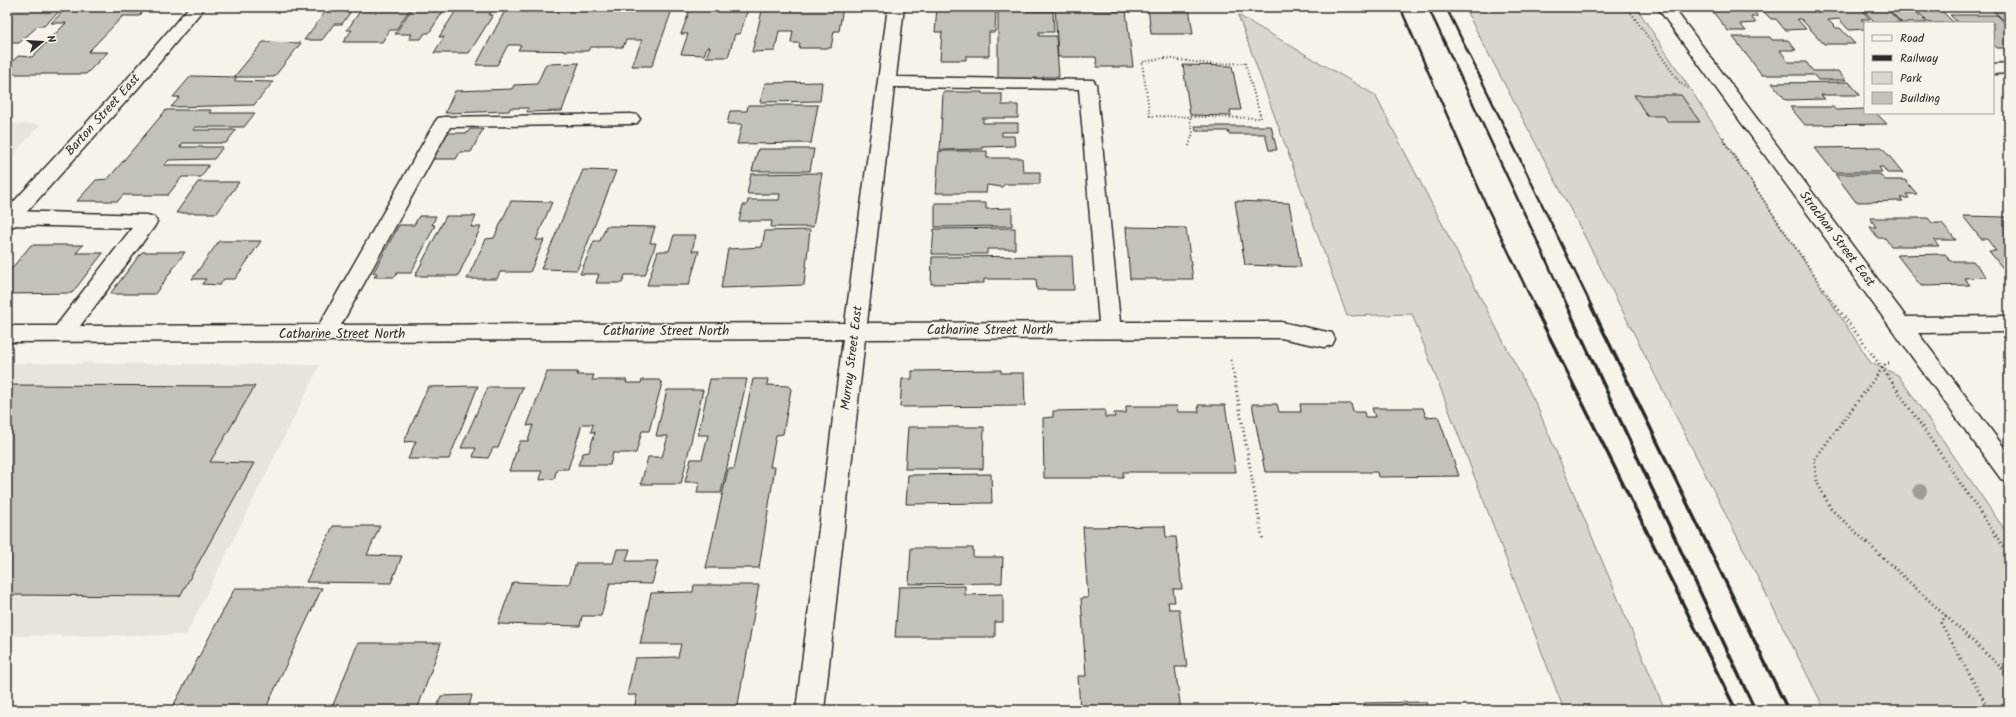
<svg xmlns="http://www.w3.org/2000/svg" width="2016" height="717" font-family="Kalam,sans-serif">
	<rect width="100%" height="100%" fill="#f7f3e8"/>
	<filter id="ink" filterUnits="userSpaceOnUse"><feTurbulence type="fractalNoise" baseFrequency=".025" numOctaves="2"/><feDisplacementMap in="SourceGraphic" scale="8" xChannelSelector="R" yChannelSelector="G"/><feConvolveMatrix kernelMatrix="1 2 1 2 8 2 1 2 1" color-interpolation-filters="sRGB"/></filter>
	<g filter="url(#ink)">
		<!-- built -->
		<g fill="#e8e4da">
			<path d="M7,124H41L7,161Z"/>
			<path d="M7,363L320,365L186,635L7,636Z"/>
		</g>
		<!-- green -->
		<g fill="#dad6cc" stroke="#82807c">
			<path d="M1464,7H1636L1871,363L1898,375L2009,536V710H1825L1586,239Z"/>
			<path d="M1238,15L1375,95L1536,404L1665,710H1564L1412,314L1347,316Z"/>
		</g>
		<!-- building -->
		<g fill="#c4c1b9" stroke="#2b2b2b">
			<path d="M7,7H64L44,26H38L19,43H7Z"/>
			<path d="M68,7H148L139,16H123L88,52H108L86,74H7V67L18,56L32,57L66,23H51Z"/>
			<path d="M329,7H354L342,24H334L322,40H304Z"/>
			<path d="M363,7H411L396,30H390L382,42H343L352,30H347Z"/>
			<path d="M413,7H446L429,33H425L421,39H409L412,34H395Z"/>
			<path d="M691,7L724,9L725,7H737L736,9H748L740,34H735L728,57H706L710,47H707L704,55L681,54L688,34H681Z"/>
			<path d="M763,7H843L839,31H834L831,48H799L800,43H791L793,31H779L775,51L752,52Z"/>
			<path d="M937,7H996L995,32H989V56H966V60H940L942,32H935Z"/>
			<path d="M1015,7H1027V11H1053L1054,32H1039V36H1056L1059,77H1043V81H998V11H1015Z"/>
			<path d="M1055,7H1092L1093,11H1126L1133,67H1097L1096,57H1058Z"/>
			<path d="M1148,7H1189L1193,34H1151Z"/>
			<path d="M1709,7H1743L1746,11L1753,10L1758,17H1751L1756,23L1740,24L1746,31H1728Z"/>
			<path d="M1759,7H1858L1870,19H1861L1865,23V29L1849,30L1839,19L1828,20L1836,28H1840L1855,44H1824L1801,19H1797L1806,29L1785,30L1776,19H1771Z"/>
			<path d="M1860,7H1884L1901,23H1876Z"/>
			<path d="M1886,7H1911L1927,23H1902Z"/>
			<path d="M1913,7H1938L1954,23H1929Z"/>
			<path d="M1989,7H2009V25Z"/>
			<path d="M546,8L545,10H672L652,66H632L642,40H626L623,47H590L588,51L518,50L521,45H508L497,65H476L506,9Z"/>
			<path d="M457,9H493L489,15H493L469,53H434L444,37H439Z"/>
			<path d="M1950,15H1997L2009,26V48H1997L1993,44V23H1958Z"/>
			<path d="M1733,37H1770L1772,40H1788L1796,50H1780L1788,62H1806L1813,71H1838L1846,80H1818L1814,75H1762Z"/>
			<path d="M263,42L301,43L274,77H234Z"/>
			<path d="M579,63L562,111L527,112L528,108H510L509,111L445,113L455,91L512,89L514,85L537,84L546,64Z"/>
			<path d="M1183,65L1232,66L1241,110H1230L1231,116L1190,115Z"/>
			<path d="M191,76L237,77L234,81L273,82L254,105L171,107L180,97H173Z"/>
			<path d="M822,82L820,101L760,102L765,83Z"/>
			<path d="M1849,82L1860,95H1821L1825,99L1786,100L1772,83Z"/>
			<path d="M943,92H983V94H1002V105H1018V118H983V123H1018V132H1002V136H1014L1015,146L982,147L983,149L940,150Z"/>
			<path d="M1634,95H1681L1700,122H1668L1664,116H1647Z"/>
			<path d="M748,105H818L811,143L737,144L742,124H727L730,111H747Z"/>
			<path d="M1790,107H1833L1836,110L1865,109V113H1876L1887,124L1805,125Z"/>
			<path d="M166,110H211L209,113H255L244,127H195L193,130H236L226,143H183L180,147H223L214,159L169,160L164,165H209L201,177H182L168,195H123L118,201H77L96,180L108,179Z"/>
			<path d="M1195,126H1271L1277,150H1269L1265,134H1229L1228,131H1196Z"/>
			<path d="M470,129H483L471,152H460L456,159H431L446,133H467Z"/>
			<path d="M1882,147L1903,173H1887L1883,167H1879L1882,172H1834L1815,148Z"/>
			<path d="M758,149H814L810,171H752Z"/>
			<path d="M939,151H987V158H1022L1023,172H1040V184H1005L1002,187L987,185L986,193H936Z"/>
			<path d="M583,170L616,171L577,270L541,269Z"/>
			<path d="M822,173L813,227H771L772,221H739L743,205H747L748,200H779L780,194H747L751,174Z"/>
			<path d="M1835,174H1880L1885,180H1905L1917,194H1906L1909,198H1900L1903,201L1856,202Z"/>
			<path d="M198,182H239L217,213H176Z"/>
			<path d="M511,201L552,202L536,240H544L530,272H500L497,279H467L486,239L494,238Z"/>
			<path d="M1235,201L1289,203L1301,267L1245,265Z"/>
			<path d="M935,203H986V209L1012,208V226L935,227Z"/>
			<path d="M419,216H436L432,225H435L411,273H397L395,277H374L377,273H373L399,225H414Z"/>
			<path d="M446,216H476L471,227H481L458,276H415Z"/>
			<path d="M1963,216L2006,217L2009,221V276L1989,251H1996L1987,239H1981Z"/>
			<path d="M1870,218H1928L1932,223H1942L1956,240H1934L1939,246H1891L1885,238H1878L1870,227H1876Z"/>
			<path d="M606,226L655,227L650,243H656L645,275H625L622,283H596L599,274H580L594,241H600Z"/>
			<path d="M1126,227L1186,228L1193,279H1130Z"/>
			<path d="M1015,228V249H987V254H932L934,229Z"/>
			<path d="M810,230L804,285L721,288L728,249L762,247L765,231Z"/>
			<path d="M674,235H696L692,251H699L689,285H647L658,251H669Z"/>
			<path d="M219,241H261L235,279H224L220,285L202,284L206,279H192Z"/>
			<path d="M31,245H83L76,253H103L72,293L7,294V274Z"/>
			<path d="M142,252H185L155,294H110Z"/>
			<path d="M1945,254L1950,261H1973L1987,277L1964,278L1970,285L1921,286L1897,255Z"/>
			<path d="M1072,256L1074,290H1037L1036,279H984V283L931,284L932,257Z"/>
			<path d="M1001,370V373H1024L1025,406L900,407L902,379H912V371Z"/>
			<path d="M547,372H578L577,375H594L592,380H627L626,383H641L642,380H659L662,383L649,431H642L636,453H613L610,465H578L583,453L589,452L595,432H591L593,424H582L568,469H557L554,479L540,480L542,471H509L520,441H528L533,425L527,426Z"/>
			<path d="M710,379H747L721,493H697L699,482H685L691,459H702L708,435H698Z"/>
			<path d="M753,379H768L767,385L788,386L791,389L783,434L776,435L770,467H775L759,568H706L728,469H734Z"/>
			<path d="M7,385L255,386L210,462L254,463L180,596L7,595Z"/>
			<path d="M478,386L449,459H408L416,441L404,442L428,387Z"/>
			<path d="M488,387H523L498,448H493L488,458L473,457L476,448H461Z"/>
			<path d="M667,390H703L681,484H641L648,457H662L668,436H656Z"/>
			<path d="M1252,404H1277L1279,412H1301L1300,404H1351L1353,412H1364L1365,417H1375L1372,408H1423L1426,417L1438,416L1459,476L1378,477L1377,472H1265Z"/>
			<path d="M1198,405H1225L1236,472H1123V478H1044L1043,418L1053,417V411L1105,410V417H1115L1114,413H1126V406H1177L1178,412H1199Z"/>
			<path d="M908,427H984L983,469H905Z"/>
			<path d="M991,474L992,503L906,504L908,475Z"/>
			<path d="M333,526H380L367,555L402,556L391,583L306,582Z"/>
			<path d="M1165,526L1166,537H1176L1182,589H1173L1175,602H1168L1169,609H1179L1187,667H1175L1181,710H1080L1078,676H1086L1081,598H1088L1083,527Z"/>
			<path d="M911,548H973V557H1003L1002,583L909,584Z"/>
			<path d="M617,549H630L626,561H658L652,584L610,583L601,616H582L580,626L498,624L513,582L569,584L576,563H613Z"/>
			<path d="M694,585H759L737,710L634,709L637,695H627L635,658L678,657L681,644H640L651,593L693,592Z"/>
			<path d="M965,586V595L1003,594V622H995V637H895L899,587Z"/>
			<path d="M235,588H322L265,710H171Z"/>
			<path d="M358,643H441L417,710H331Z"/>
			<path d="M472,695L468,710H436L441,696Z"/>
			<path d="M1426,702L1428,710H1366L1364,703Z"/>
			<path d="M1304,705H1337V710H1305Z"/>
			<path d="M989,706V710H890V708Z"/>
		</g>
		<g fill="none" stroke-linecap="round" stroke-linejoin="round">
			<defs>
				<g id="minor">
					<path d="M888,7H904L896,77L1093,80L1096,84L1120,322H1281L1332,333L1335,339L1332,345L1324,347L1281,338L865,339L824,710H796L843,339L7,342V326H56L132,228L9,225L7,224V212L9,211L147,215L154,217L157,222L154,227L80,326L319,325L435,122L438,118L444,117L631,114L637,115L640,119L637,123L631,124L450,127L341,325L845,323ZM894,87L1079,89L1099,322L867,323Z"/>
					<path d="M1657,7H1673L1906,317L2009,316V332L1918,333L2009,454V482L2001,479Z"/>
					<path d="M2009,63V73L1993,74V64Z"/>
				</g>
				<path id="major" d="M189,7H205L139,87L14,226L7,228V209L127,79Z"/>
			</defs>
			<!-- minor casing -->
			<use href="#minor" stroke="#2b2b2b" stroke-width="3"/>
			<!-- major casing -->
			<use href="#major" stroke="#2b2b2b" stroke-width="3"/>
			<!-- path-far1 -->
			<g stroke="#2b2b2b" stroke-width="2" stroke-dasharray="1 2.5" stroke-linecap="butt">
				<path d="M1627,7L1680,83L1688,88"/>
				<path d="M1165,58L1209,64L1245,63L1261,118L1150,116L1142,62Z"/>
				<path d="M1724,137L1723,140L1836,307"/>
				<path d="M1189,146L1193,133L1190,118"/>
			</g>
			<!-- path -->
			<g stroke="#2b2b2b" stroke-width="3" stroke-dasharray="1 3.5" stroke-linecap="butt">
				<path d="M1836,306L1883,369L2009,555"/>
				<path d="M1231,360L1263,541"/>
				<path d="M1889,363H1886L1814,460L1817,482L1831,509L2009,675"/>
				<path d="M1946,615L1941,623L1989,710"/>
			</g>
			<!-- minor -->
			<use href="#minor" fill="#f7f3e8" fill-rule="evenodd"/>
			<!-- major -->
			<use href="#major" fill="#f7f3e8" fill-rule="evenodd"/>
			<!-- rail-far1 -->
			<g stroke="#2b2b2b" stroke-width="2.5">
				<path d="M1400,7L1487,207L1535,307"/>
				<path d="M1428,7L1568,307"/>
				<path d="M1446,7L1592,307"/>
			</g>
			<!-- rail -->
			<g stroke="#2b2b2b" stroke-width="3.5">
				<path d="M1534,306L1736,710"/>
				<path d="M1567,306L1755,710"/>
				<path d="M1591,306L1788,710"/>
			</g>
		</g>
		<!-- trees -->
		<circle fill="#9f9d96" cx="1920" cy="491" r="7"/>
	</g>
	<g text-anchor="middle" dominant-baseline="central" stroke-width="3" stroke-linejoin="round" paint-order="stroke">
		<!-- street labels -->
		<g font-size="13" fill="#2b2b2b" stroke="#f7f3e8">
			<text transform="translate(103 115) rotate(-48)">Barton Street East</text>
			<text transform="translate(1837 239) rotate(53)">Strachan Street East</text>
			<text x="990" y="330">Catharine Street North</text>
			<text x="666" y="331">Catharine Street North</text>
			<text x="342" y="334">Catharine Street North</text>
			<text transform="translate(852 358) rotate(-83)">Murray Street East</text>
		</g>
	</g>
	<!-- margin -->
	<rect width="2016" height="717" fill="none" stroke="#f7f3e8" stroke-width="24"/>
	<rect x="12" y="12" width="1992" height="693" fill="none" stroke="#2b2b2b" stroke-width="1.5" filter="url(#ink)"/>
	<!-- legend -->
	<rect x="1864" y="22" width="130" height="92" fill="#f7f3e8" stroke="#a5a39c"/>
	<rect x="1872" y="35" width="20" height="6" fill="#f7f3e8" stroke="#a5a39c"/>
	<text x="1900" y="42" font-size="12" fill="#2b2b2b">Road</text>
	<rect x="1872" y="55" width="20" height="6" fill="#2b2b2b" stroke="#a5a39c"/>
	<text x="1900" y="62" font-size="12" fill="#2b2b2b">Railway</text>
	<rect x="1872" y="72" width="20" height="12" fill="#dad6cc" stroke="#a5a39c"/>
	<text x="1900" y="82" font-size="12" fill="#2b2b2b">Park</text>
	<rect x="1872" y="92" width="20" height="12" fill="#c4c1b9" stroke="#a5a39c"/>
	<text x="1900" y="102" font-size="12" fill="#2b2b2b">Building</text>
	<!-- north arrow -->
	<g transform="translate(42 42) rotate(72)" stroke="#f7f3e8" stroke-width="3" paint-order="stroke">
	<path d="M0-3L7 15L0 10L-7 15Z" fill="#2b2b2b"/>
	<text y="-6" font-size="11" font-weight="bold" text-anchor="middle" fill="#2b2b2b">N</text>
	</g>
</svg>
